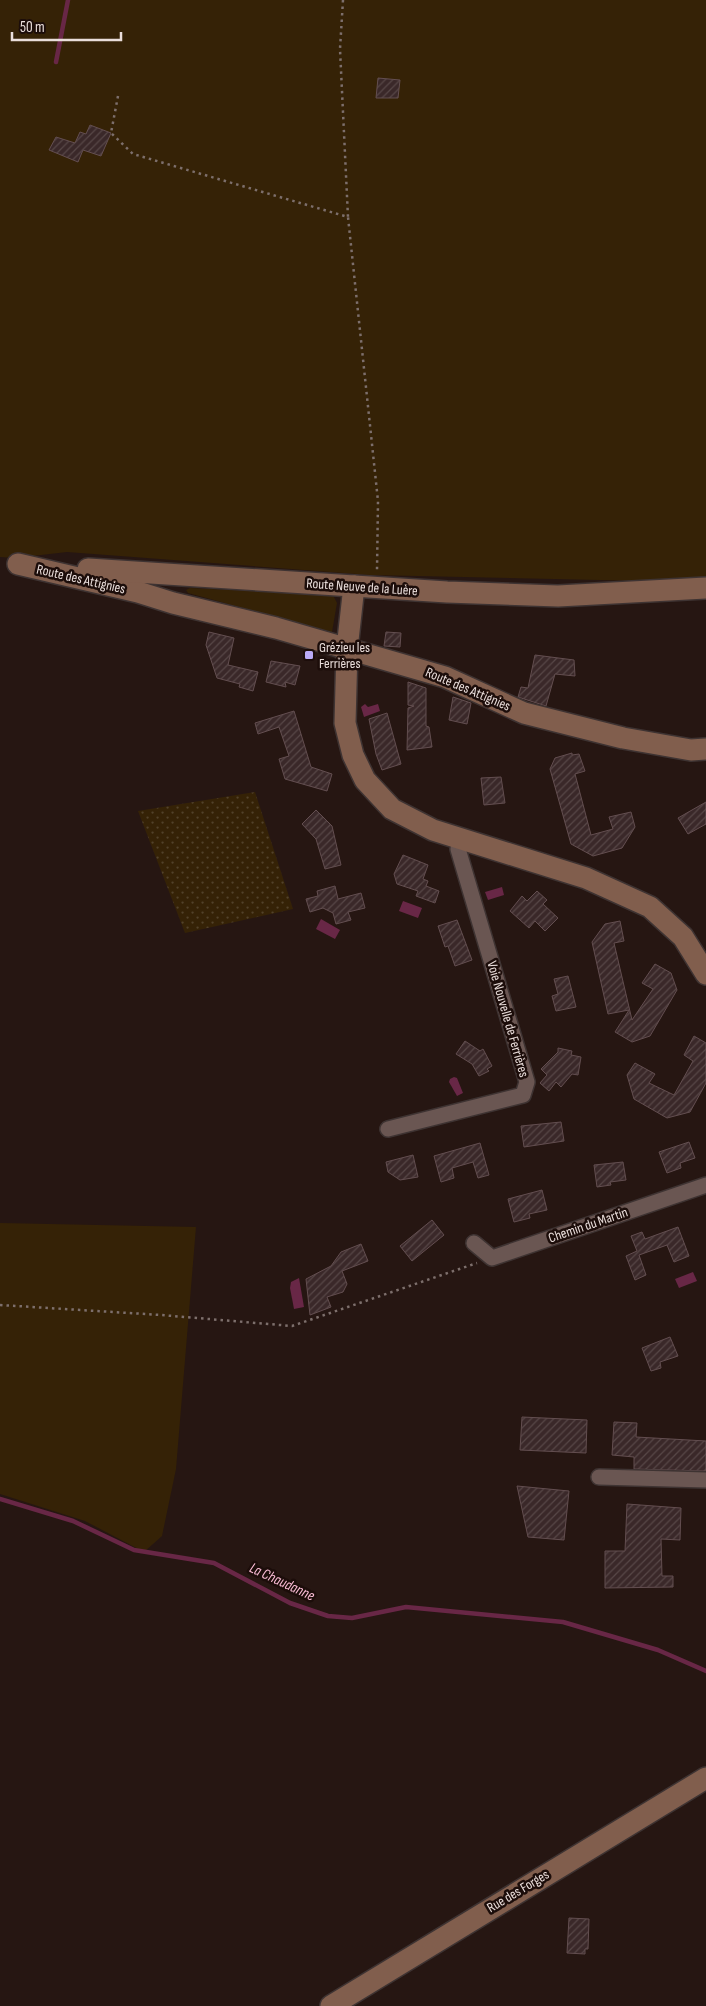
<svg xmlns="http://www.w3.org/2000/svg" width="706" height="2006" font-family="'Sofia Sans Condensed',sans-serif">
	<defs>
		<pattern id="garden-dots" width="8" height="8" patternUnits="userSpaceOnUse" patternTransform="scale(1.25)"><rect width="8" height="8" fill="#352206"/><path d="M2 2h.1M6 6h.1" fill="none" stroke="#52422a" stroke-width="1.8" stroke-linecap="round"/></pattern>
		<pattern id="building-hatch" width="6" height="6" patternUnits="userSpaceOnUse" patternTransform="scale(1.25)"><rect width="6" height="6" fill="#3a2829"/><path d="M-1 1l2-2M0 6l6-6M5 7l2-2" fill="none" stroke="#574747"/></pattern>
	</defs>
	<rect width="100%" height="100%" fill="#261612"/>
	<!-- grass -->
	<g fill="#352206">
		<path d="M0,0H706V580L692,582L370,575L67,552L15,558L0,557Z"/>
		<path d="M190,588L333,595L337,603L332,632L188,593L186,590Z"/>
		<path d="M0,1223L196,1227L176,1469L162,1536L144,1552L85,1521L0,1494Z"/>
	</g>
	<!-- garden -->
	<path fill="url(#garden-dots)" d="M255,792L293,909L185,933L138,811Z"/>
	<!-- water -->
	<g fill="#682746">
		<path d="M365,704L368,707L378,704L380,711L364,717L361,707Z"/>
		<path d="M502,887L504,895L488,900L485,892Z"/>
		<path d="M403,901L422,908L418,918L399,911Z"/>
		<path d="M321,919L340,930L335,939L316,929Z"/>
		<path d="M454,1077L457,1078L463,1093L457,1096L449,1082L450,1079Z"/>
		<path d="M693,1272L697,1281L679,1288L675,1279Z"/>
		<path d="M299,1278L304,1307L294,1309L290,1288L291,1282Z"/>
	</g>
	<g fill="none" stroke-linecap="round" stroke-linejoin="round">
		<!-- stream -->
		<g stroke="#682746" stroke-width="4.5">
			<path d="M56,62L68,0"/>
			<path d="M0,1499L73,1521L134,1550L214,1563L290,1603L328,1616L352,1618L406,1607L563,1622L658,1650L706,1671"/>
		</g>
	</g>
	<!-- building -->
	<g fill="url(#building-hatch)" stroke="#634e50">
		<path d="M378,78L400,80L398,98H376Z"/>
		<path d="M90,125L111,133L101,156L83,150L78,162L49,150L56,137L75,143L80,132L86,134Z"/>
		<path d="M209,632L234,638L228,665L258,672L253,691L239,687L240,684L217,678L206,645Z"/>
		<path d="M386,632L401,633L400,647L384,646Z"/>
		<path d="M535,655L574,660L575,676L555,674L546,706L518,697L521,687L528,688Z"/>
		<path d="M271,661L300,666L295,685L285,682L286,687L266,682Z"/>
		<path d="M408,682L426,688V726L429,727L432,747L407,750L408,708L414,706L408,705Z"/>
		<path d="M453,697L471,703L467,724L449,720Z"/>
		<path d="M294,711L311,767L332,774L327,791L285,779L279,759L289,756L279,727L258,734L255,723Z"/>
		<path d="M387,713L401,764L382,770L376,754L369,719Z"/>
		<path d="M572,753V755L579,754L585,771L575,774L591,835L613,829L609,817L631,812L635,827L622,848L593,856L571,844L550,769L555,758Z"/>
		<path d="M501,777L505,803L484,805L481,778Z"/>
		<path d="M706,802V824L688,834L678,818Z"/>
		<path d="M316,810L332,826L341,865L325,869L316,839L302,824Z"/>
		<path d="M403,855L428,865L423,879L428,881L426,886L439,891L435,903L416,896L418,891L397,884L394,874Z"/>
		<path d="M335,886L338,899L361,893L365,908L348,912L351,920L336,924L333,913L323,908L310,912L306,899L318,896L317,891Z"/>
		<path d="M537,891L547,900L543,904L558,918L545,931L535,921L529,928L510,911L522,896L527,901Z"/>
		<path d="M457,920L472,960L455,966L448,946L445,947L438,926Z"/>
		<path d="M620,921L624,941L614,943L632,1020L653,989L642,983L655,964L671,973L677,990L650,1036L632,1042L615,1032L629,1010L608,1014L592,942L605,924Z"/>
		<path d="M568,976L576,1007L556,1011L552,996L558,994L554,979Z"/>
		<path d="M694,1036L706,1043V1083L690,1112L667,1118L634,1099L627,1075L635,1063L655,1074L649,1083L674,1095L693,1061L684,1055Z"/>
		<path d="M465,1041L480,1051L483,1049L492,1066L487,1069L489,1071L479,1076L472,1064L456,1054Z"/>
		<path d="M558,1048L572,1051L571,1055L581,1057L578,1075L572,1074L561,1087L556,1082L549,1091L540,1083L547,1075L541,1069L558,1052Z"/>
		<path d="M561,1122L564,1141L524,1147L521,1126Z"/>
		<path d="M689,1142L695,1158L680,1163L681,1168L667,1173L659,1152Z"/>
		<path d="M480,1143L489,1175L478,1178L473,1162L452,1168L454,1178L441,1182L434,1156Z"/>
		<path d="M413,1155L418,1177L400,1180L388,1172L386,1162Z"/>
		<path d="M623,1162L626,1180L610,1182L611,1185L597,1187L594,1165Z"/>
		<path d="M542,1190L547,1210L529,1214L530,1218L514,1222L508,1199Z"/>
		<path d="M432,1220L444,1235L412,1261L400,1246Z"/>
		<path d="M678,1227L689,1256L674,1262L667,1245L639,1255L646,1275L635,1280L626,1256L637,1251L631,1236L642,1232L645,1239Z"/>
		<path d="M361,1244L368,1261L342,1271L347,1284L343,1292L327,1297L331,1307L310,1315L306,1279L331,1266L341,1252Z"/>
		<path d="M670,1337L678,1356L660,1362L661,1368L651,1371L642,1348Z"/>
		<path d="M522,1417L587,1420L586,1453L520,1450Z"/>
		<path d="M614,1422L637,1423L636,1437L706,1441V1471L634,1469V1457L612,1455Z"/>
		<path d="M517,1486L569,1491L564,1540L528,1537Z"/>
		<path d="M627,1504L681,1508L680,1540L661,1539L662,1576H673V1587L605,1588V1551H625Z"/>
		<path d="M569,1918L589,1919L588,1949H585V1954L567,1953Z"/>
	</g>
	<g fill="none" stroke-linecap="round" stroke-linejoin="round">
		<defs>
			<g id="street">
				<path d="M388,1129L523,1095L527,1082L458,849L460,839"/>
				<path d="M474,1243L492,1258L706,1185"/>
				<path d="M599,1477L706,1480"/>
			</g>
			<g id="secondary">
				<path d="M18,564L138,592L173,603L276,628L445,677L524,713L623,738L691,750L706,749"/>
				<path d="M88,569L447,592L558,596L706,588"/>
				<path d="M354,586L347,649L345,723L353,755L365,780L392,809L433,830L586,878L650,907L683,937L706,974"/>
				<path d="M331,2006L706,1778"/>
			</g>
		</defs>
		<!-- street casing -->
		<use href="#street" stroke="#3e3332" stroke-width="18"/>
		<!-- secondary casing -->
		<use href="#secondary" stroke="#3e3332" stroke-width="24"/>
		<!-- path -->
		<g stroke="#7d6f6c" stroke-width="2.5" stroke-dasharray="2.5 4" stroke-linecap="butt">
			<path d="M343,0L340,49L348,217"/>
			<path d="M118,96L111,133L133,154L348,217L378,501L377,571"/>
			<path d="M0,1305L161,1315L292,1326L477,1263"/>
		</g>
		<!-- street -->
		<use href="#street" stroke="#6a5652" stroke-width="15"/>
		<!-- secondary -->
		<use href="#secondary" stroke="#815e4d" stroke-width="21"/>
	</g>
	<!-- markers -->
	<rect fill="#baaaf6" stroke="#1c0d0a" stroke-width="2" x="304" y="650" width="10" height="10" rx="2.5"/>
	<g text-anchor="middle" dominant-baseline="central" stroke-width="5" stroke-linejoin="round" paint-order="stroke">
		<!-- street labels -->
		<g font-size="14" fill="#eadedb" stroke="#1c0d0a">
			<text transform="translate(81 579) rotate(13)">Route des Attignies</text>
			<text transform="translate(362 587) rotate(4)">Route Neuve de la Luère</text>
			<text transform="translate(468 689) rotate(23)">Route des Attignies</text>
			<text transform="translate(508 1019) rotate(74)">Voie Nouvelle de Ferrières</text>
			<text transform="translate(588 1225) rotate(-19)">Chemin du Martin</text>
			<text transform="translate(518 1891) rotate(-31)">Rue des Forges</text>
		</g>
		<!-- poi labels -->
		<g font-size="14" fill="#eadedb" stroke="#1c0d0a" text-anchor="start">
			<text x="319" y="647">Grézieu les<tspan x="319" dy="16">Ferrières</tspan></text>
		</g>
		<!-- water labels -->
		<g font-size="15" font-style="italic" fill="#f9bbd4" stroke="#1c0d0a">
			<text transform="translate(282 1582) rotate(25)">La Chaudanne</text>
		</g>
	</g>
	<!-- scale -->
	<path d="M12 32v8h109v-8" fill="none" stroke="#eadedb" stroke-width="2.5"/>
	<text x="20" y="32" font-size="15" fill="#eadedb" stroke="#1c0d0a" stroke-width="4" paint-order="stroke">50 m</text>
</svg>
